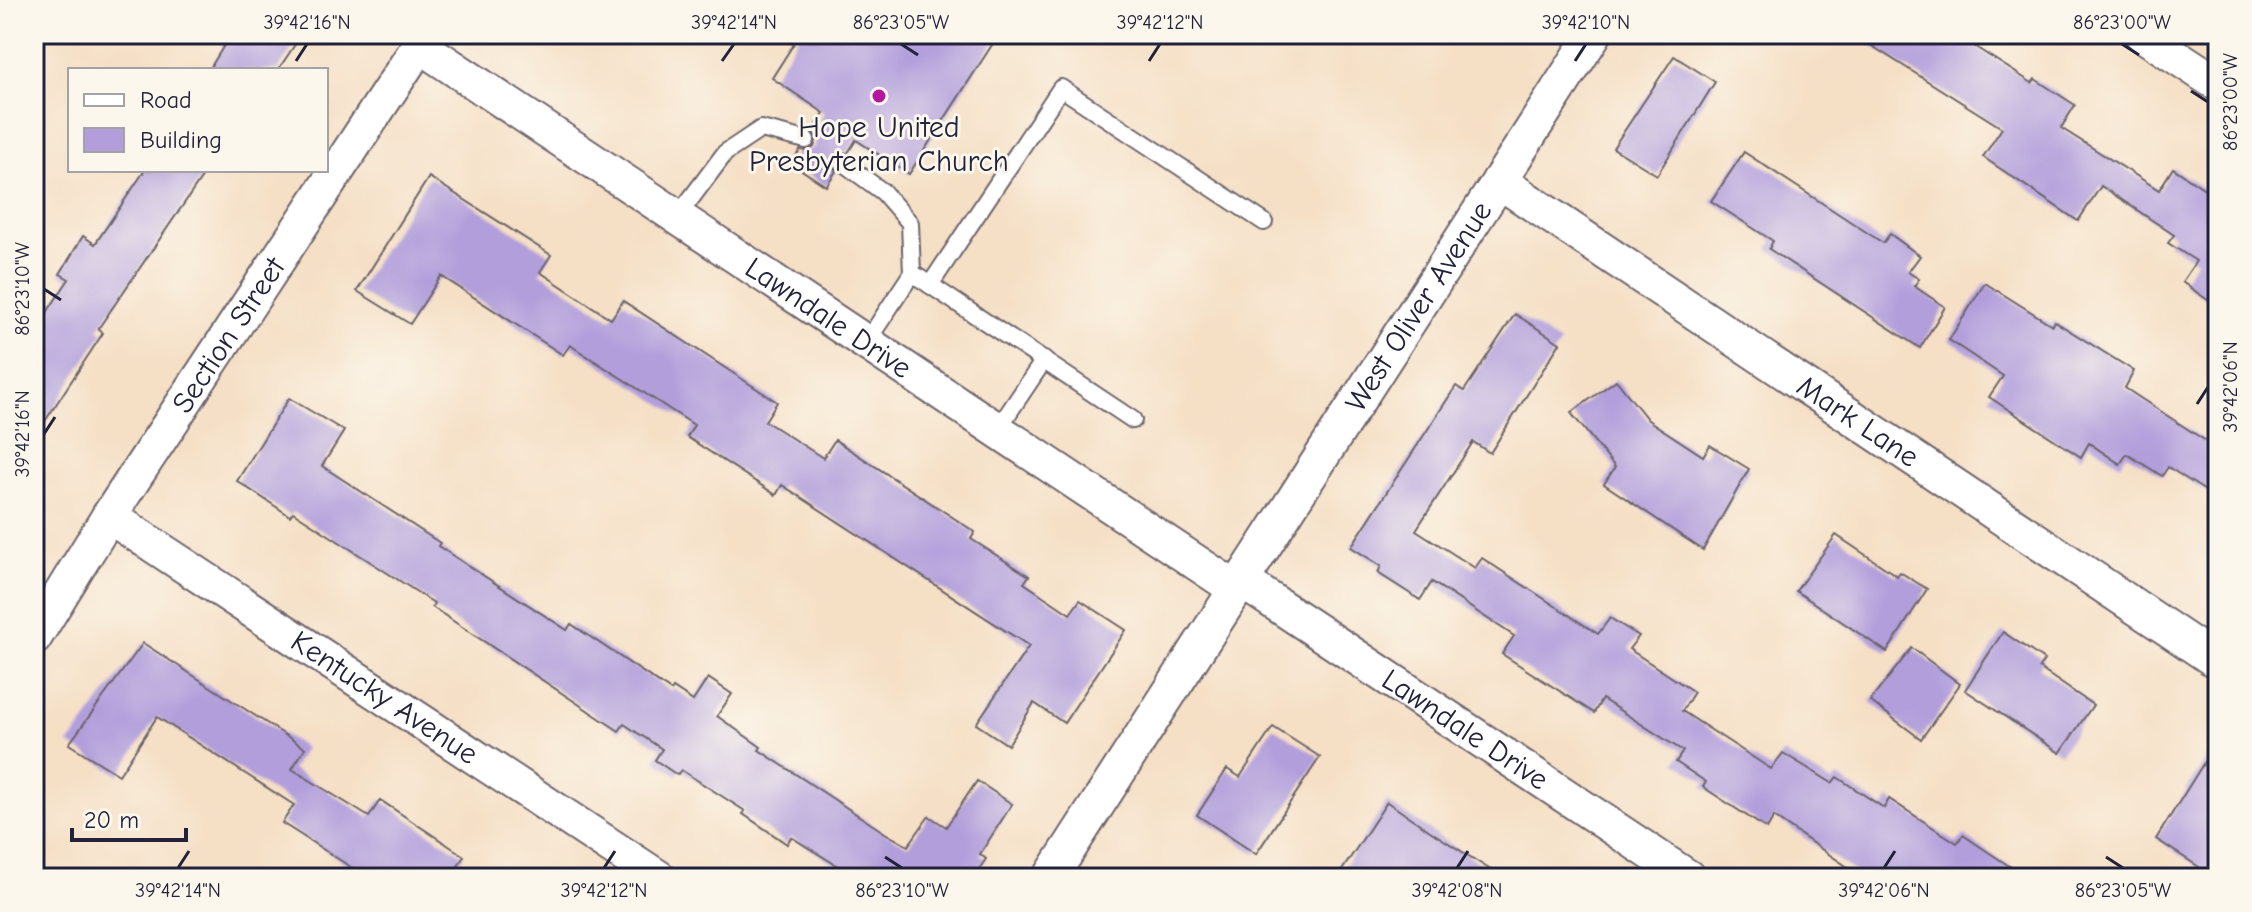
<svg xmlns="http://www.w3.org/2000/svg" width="2252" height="912" font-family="'Comic Neue',sans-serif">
	<rect width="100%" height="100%" fill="#fbf7ec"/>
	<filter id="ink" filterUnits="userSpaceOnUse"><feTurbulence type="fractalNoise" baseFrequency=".0125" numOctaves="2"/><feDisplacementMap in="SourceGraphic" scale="16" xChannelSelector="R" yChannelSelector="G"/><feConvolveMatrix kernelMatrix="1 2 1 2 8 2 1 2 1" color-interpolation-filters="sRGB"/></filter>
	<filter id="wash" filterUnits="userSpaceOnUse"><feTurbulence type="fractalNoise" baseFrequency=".006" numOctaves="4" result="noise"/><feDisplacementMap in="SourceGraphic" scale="32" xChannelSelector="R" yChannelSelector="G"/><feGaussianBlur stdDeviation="1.8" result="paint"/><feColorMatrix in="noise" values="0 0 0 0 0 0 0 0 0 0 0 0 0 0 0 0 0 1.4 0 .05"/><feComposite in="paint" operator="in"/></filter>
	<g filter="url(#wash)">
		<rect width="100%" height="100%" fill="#f5dfc5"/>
		<g id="blocks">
			<!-- building -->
			<g fill="#b19edb">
				<path d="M231,34H302L278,70H209Z"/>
				<path d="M800,34H999L909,174L856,140L848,153L838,152L833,156L832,166L836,171L826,186L791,163L800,150L808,151L814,147L817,138L812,131L824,113L772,78Z"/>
				<path d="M1853,34H1955L2032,83L2035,79L2075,105L2061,128L2159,190L2173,168L2218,198V307L2182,282L2196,261L2168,243L2174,235L2101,186L2078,221L1983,157L2002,128Z"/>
				<path d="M1674,56L1715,82L1657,175L1613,148Z"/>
				<path d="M1744,152L1883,243L1890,234L1920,256L1908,272L1919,279L1914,286L1945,307L1920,348L1769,249L1773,241L1711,201Z"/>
				<path d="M145,170H207L98,329L103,333L34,438V332L69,279L60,274L83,236L95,244Z"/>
				<path d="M429,177L551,255L540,272L611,319L623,301L777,402L765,421L823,458L835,440L975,532L971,539L1029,576L1024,583L1070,614L1080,600L1126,630L1064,723L1034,703L1008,745L976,724L1029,646L782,485L776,495L687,437L694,425L570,345L563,355L441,276L410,324L357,291Z"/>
				<path d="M1985,283L2052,325L2054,321L2134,371L2125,388L2218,449V499L2168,467L2162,476L2127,454L2120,464L2089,443L2081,457L1989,397L2003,376L1949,340Z"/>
				<path d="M1515,314L1560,343L1490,453L1473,442L1416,530L1475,568L1482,558L1598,634L1610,618L1639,636L1629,649L1694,692L1682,711L1771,769L1783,753L1832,783L1837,777L1884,808L1889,799L1957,843L1963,835L2027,878H1864L1774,817L1767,829L1703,787L1706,782L1676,762L1683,751L1602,699L1594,713L1502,654L1514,636L1432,582L1420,600L1378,573L1381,566L1351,547L1456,386L1464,391Z"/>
				<path d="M1616,380L1648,420L1703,456L1710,445L1749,469L1703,550L1604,484L1615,467L1571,413Z"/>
				<path d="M289,398L344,431L322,466L440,543L438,546L567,630L571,624L671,691L673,688L693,701L708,678L732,694L717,716L761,747L759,750L885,833L908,846L929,816L946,827L977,781L1012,804L980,854L986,859L973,878H857L791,837L787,844L743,814L745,811L681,770L677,775L655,760L662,749L624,724L619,731L432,607L434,603L293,512L290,516L237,481Z"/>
				<path d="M1836,535L1897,576L1900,572L1927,589L1887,652L1796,591Z"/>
				<path d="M2003,632L2044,660L2039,668L2093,705L2060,753L1965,690Z"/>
				<path d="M143,643L305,748L292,769L369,817L380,800L464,856L451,878H368L282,823L294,805L157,717L119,775L69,744Z"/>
				<path d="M1912,648L1960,684L1921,739L1870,701Z"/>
				<path d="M1273,727L1320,757L1256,854L1197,815L1227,769L1240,777Z"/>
				<path d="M2218,740V878H2216L2156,839Z"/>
				<path d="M1387,802L1433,833L1503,878H1337Z"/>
			</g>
		</g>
	</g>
	<g filter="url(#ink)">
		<use href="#blocks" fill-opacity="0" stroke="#6c646b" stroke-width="2"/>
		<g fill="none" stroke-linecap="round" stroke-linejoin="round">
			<defs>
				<g id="service">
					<path d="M842,162L883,192L910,223L912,273"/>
					<path d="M677,217L725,153L761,129L806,140"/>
					<path d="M930,285L1061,88L1264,222"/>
					<path d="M866,343L912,273L1133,420"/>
					<path d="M997,430L1044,360"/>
				</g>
				<g id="minor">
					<path d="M2142,34L2218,84"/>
					<path id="s1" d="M419,45L1236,589"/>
					<path id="s2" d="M1499,181L2218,662"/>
					<path id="s3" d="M109,516L659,878"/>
					<path id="s4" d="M1242,581L1689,878"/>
					<path id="s5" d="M34,638L109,516L427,34"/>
					<path id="s6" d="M1050,878L1594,34"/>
				</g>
			</defs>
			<!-- service casing -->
			<use href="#service" stroke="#6c646b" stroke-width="20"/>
			<!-- minor casing -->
			<use href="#minor" stroke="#6c646b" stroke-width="38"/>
			<!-- service -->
			<use href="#service" stroke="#fff" stroke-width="16"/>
			<!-- minor -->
			<use href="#minor" stroke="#fff" stroke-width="34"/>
		</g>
	</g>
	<!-- ticks -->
	<path fill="none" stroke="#22223b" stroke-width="3" d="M901,44L918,55M2122,44L2139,55M296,61L307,44M722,61L734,44M1149,61L1160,44M1575,61L1586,44M2191,91L2208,102M44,289L61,300M2197,404L2208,387M44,434L55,417M885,857L902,868M2106,857L2123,868M178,868L189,851M604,868L615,851M1457,868L1468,851M1884,868L1895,851"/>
	<!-- markers -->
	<circle fill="#b5179e" stroke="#fbf7ec" stroke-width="3" cx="879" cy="96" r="8"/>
	<g text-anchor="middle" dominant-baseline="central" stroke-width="6" stroke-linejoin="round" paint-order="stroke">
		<!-- poi labels -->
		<g font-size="30" fill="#22223b" stroke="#fbf7ec">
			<text x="879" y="127">Hope United<tspan x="879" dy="34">Presbyterian Church</tspan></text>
		</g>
		<!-- street labels -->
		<g font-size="30" fill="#22223b" stroke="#fbf7ec">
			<text stroke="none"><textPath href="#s6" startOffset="680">West Oliver Avenue</textPath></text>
			<text stroke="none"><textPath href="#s1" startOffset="492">Lawndale Drive</textPath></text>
			<text stroke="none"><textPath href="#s5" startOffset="360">Section Street</textPath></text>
			<text stroke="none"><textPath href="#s2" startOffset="432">Mark Lane</textPath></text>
			<text stroke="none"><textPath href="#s3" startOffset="330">Kentucky Avenue</textPath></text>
			<text stroke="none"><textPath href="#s4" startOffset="268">Lawndale Drive</textPath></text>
		</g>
	</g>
	<!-- margin -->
	<rect width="2252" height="912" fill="none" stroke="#fbf7ec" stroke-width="88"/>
	<!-- legend -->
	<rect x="68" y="68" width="260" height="104" fill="#fbf7ec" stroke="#a4a2a5" stroke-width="2"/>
	<rect x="84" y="94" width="40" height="12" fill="#ffffff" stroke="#a4a2a5" stroke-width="2"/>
	<text x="140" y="108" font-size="24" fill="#22223b">Road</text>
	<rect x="84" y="128" width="40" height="24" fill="#b19edb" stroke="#a4a2a5" stroke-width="2"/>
	<text x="140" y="148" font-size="24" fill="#22223b">Building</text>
	<!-- scale -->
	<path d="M72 828v12h114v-12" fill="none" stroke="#22223b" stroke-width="4"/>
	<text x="84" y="828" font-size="24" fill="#22223b" stroke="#fbf7ec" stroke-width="6" paint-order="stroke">20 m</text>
	<rect x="44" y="44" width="2164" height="824" fill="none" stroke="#22223b" stroke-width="3"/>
	<g font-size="20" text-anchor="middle" fill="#22223b">
		<text x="307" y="29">39°42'16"N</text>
		<text x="734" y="29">39°42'14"N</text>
		<text x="901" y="29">86°23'05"W</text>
		<text x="1160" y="29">39°42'12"N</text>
		<text x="1586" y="29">39°42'10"N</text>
		<text x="2122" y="29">86°23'00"W</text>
		<text transform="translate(2230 102) rotate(-90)" y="7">86°23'00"W</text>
		<text transform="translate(22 289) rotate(-90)" y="7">86°23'10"W</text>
		<text transform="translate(2230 387) rotate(-90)" y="7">39°42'06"N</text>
		<text transform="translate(22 434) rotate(-90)" y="7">39°42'16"N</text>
		<text x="178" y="897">39°42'14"N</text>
		<text x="604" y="897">39°42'12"N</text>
		<text x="902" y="897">86°23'10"W</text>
		<text x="1457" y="897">39°42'08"N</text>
		<text x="1884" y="897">39°42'06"N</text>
		<text x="2123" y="897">86°23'05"W</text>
	</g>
</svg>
